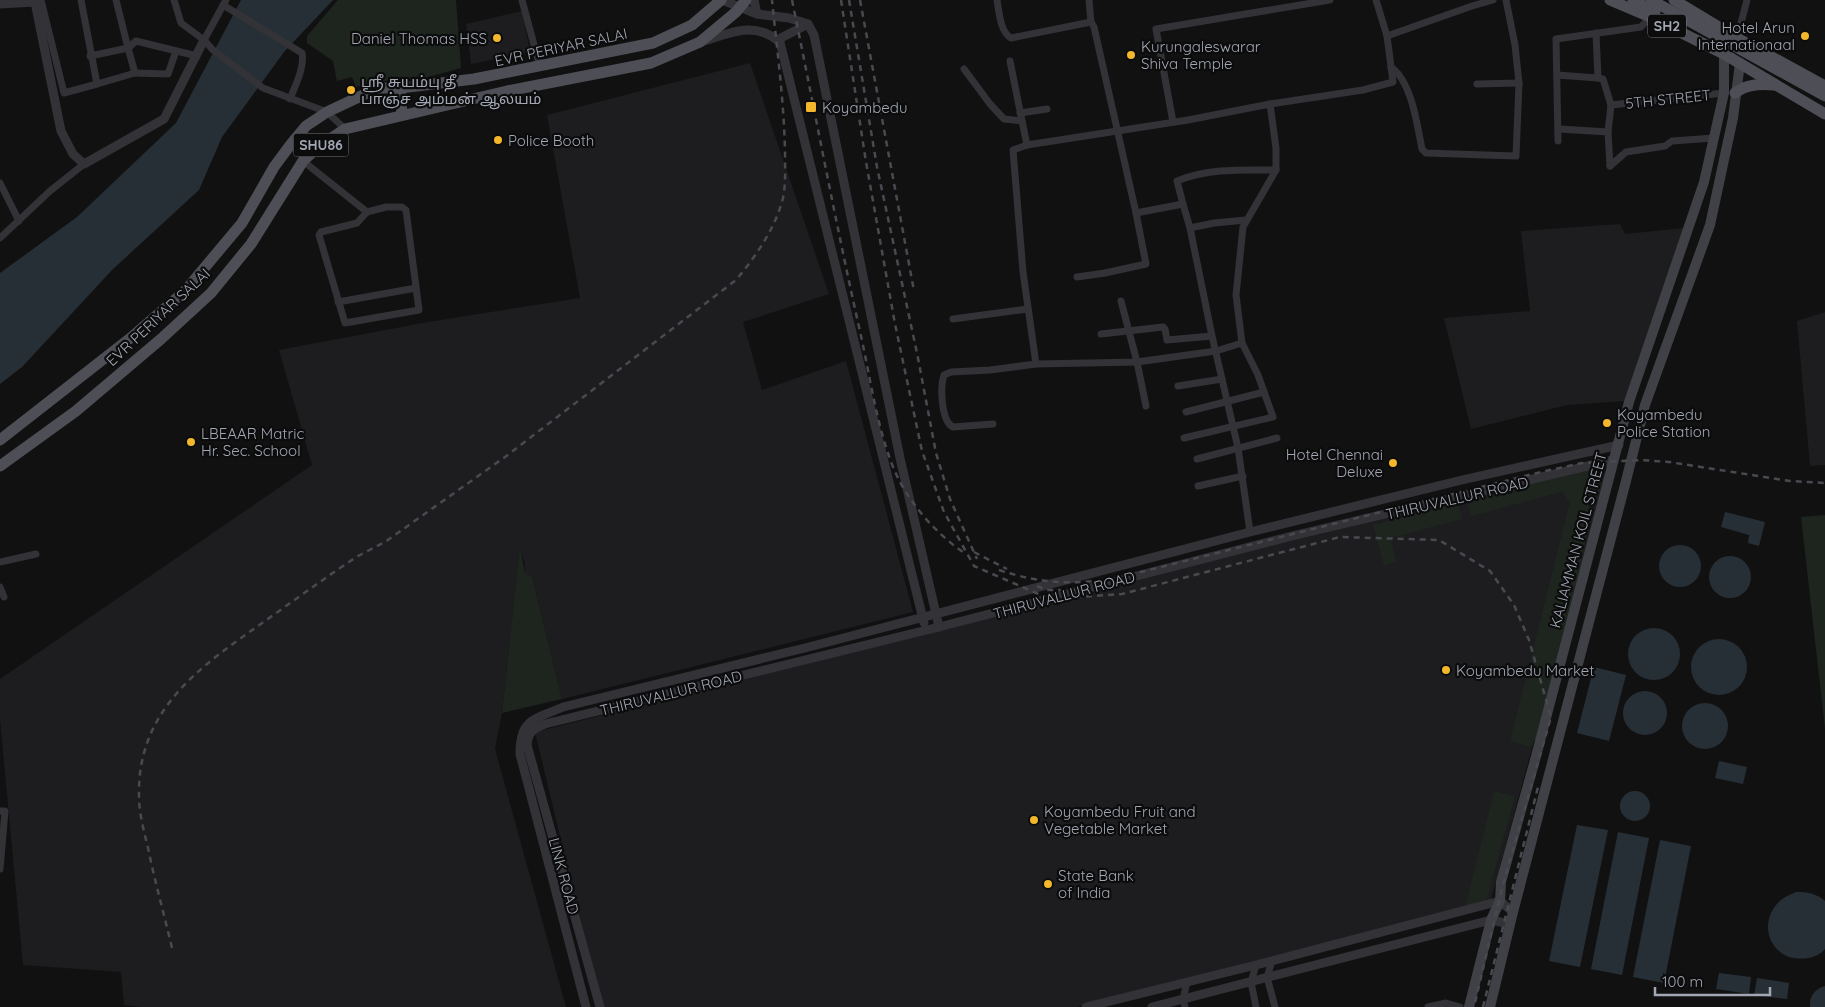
<svg xmlns="http://www.w3.org/2000/svg" width="1825" height="1007" font-family="Quicksand,'Noto Sans Tamil',sans-serif">
	<rect width="100%" height="100%" fill="#111112"/>
	<!-- built -->
	<g fill="#1d1d1f">
		<path d="M522,11L530,52L471,64L466,24Z"/>
		<path d="M750,63L829,294L743,322L762,390L846,361L913,612L562,699L532,576L525,574V564L520,547L502,713L495,749L566,1007H142L124,1005L121,972L23,965L0,719V679L312,465L279,350L428,322L580,298L547,115Z"/>
		<path d="M1620,224L1625,234L1684,228L1627,401L1567,405L1471,429L1444,318L1530,311L1521,231Z"/>
		<path d="M1825,312V465L1810,466L1797,321Z"/>
		<path d="M1595,466L1602,467L1606,474L1489,907L1317,947L1077,1007H601L535,732L1115,587L1222,557Z"/>
	</g>
	<!-- green -->
	<g fill="#1d251e">
		<path d="M338,0H456L461,68L421,79L399,78L356,87L352,77L337,81L333,61L307,43V36Z"/>
		<path d="M1593,466L1597,481L1551,717L1530,747L1510,741L1570,502L1562,492L1471,516L1467,500Z"/>
		<path d="M1458,503L1462,519L1391,538L1396,562L1384,565L1373,525Z"/>
		<path d="M1825,515V729L1801,517Z"/>
		<path d="M520,545L525,574L532,576L562,699L502,713Z"/>
		<path d="M1494,791L1515,796L1487,898L1484,902L1465,908Z"/>
	</g>
	<!-- water -->
	<g fill="#272f36">
		<path d="M241,0H333L284,52L222,137L199,190L113,269L22,367L0,384V273L77,217L176,123Z"/>
		<path d="M1725,512L1765,522L1759,546L1748,543L1749,535L1721,527Z"/>
		<circle cx="1680" cy="566" r="21"/>
		<circle cx="1730" cy="577" r="21"/>
		<circle cx="1654" cy="654" r="26"/>
		<circle cx="1719" cy="667" r="28"/>
		<path d="M1594,667L1626,675L1609,741L1577,733Z"/>
		<circle cx="1645" cy="713" r="22"/>
		<circle cx="1705" cy="726" r="23"/>
		<path d="M1719,761L1747,767L1743,784L1715,778Z"/>
		<circle cx="1635" cy="806" r="15"/>
		<path d="M1577,825L1608,830L1580,967L1549,961Z"/>
		<path d="M1618,832L1649,838L1622,975L1591,969Z"/>
		<path d="M1660,840L1691,846L1664,983L1633,977Z"/>
		<path d="M1796,892C1807,892 1816,893 1825,901V949C1821,954 1814,957 1808,958C1764,965 1751,907 1796,892Z"/>
		<path d="M1719,973L1751,977L1749,994L1716,989Z"/>
		<path d="M1757,978L1789,983L1787,999L1754,995Z"/>
		<path d="M1825,986V1007H1810C1809,996 1815,989 1825,986Z"/>
	</g>
	<g fill="none" stroke-linecap="round" stroke-linejoin="round">
		<!-- minor -->
		<g stroke="#323237" stroke-width="7">
			<path d="M41,0L64,93L97,84L81,0"/>
			<path d="M174,0L181,23L204,40L213,50L263,88L327,112L345,129"/>
			<path d="M522,0L540,67"/>
			<path d="M997,0C999,11 1000,32 1011,38L1091,22"/>
			<path d="M1089,0L1091,22L1094,27L1136,213L1183,204L1177,181C1209,168 1242,170 1276,170"/>
			<path d="M223,5L302,53C305,67 295,86 290,99"/>
			<path d="M1387,36L1472,6L1493,0"/>
			<path d="M1737,38L1747,0"/>
			<path d="M204,40L226,0"/>
			<path d="M90,56L128,48L116,0"/>
			<path d="M1010,61L1022,121"/>
			<path d="M1391,67C1412,82 1417,125 1422,149L1426,153L1516,156L1519,83L1515,45L1506,0"/>
			<path d="M964,69L990,104L1004,119L1022,121L1027,145"/>
			<path d="M135,73L168,74L176,51"/>
			<path d="M1557,75L1598,78"/>
			<path d="M97,84L135,73L128,48L136,41L197,56"/>
			<path d="M1477,84L1519,83"/>
			<path d="M1270,104L1363,90L1393,82L1387,36L1376,0"/>
			<path d="M1611,105L1724,93"/>
			<path d="M1020,113L1047,109"/>
			<path d="M1173,122L1156,29L1330,0"/>
			<path d="M1559,129L1608,132L1611,105L1603,79L1598,78L1596,33"/>
			<path d="M1608,132L1610,166"/>
			<path d="M1558,141L1556,39L1641,27L1650,17"/>
			<path d="M303,161L367,212"/>
			<path d="M1610,166L1626,152L1665,146L1672,141L1714,138"/>
			<path d="M0,183L19,221"/>
			<path d="M1183,204L1190,228L1212,336L1238,448L1250,532"/>
			<path d="M386,207H402L406,210L419,310L345,323L319,235L321,232L357,223L367,212Z"/>
			<path d="M1190,228L1214,223L1246,220"/>
			<path d="M0,238L50,191L84,164"/>
			<path d="M1077,277L1105,273L1146,264L1136,213"/>
			<path d="M1121,301L1137,362L1146,406"/>
			<path d="M338,302L416,288"/>
			<path d="M953,319L1028,309"/>
			<path d="M1101,334L1163,327L1165,329L1167,340L1212,336"/>
			<path d="M1036,364L1023,272L1013,150L1027,145L1188,120L1270,104L1276,148V170L1243,227L1236,295L1242,343L1258,375L1273,417L1184,438"/>
			<path d="M1178,386L1222,379"/>
			<path d="M1186,412L1264,392"/>
			<path d="M993,424L953,427C941,421 940,387 944,375L951,372L990,370L1036,364L1137,362L1216,351L1242,343"/>
			<path d="M1197,459L1277,438"/>
			<path d="M1198,486L1243,476"/>
			<path d="M0,562L36,554"/>
			<path d="M0,587L4,597"/>
			<path d="M0,811H5L0,869"/>
			<path d="M1272,961L1267,977L1275,1007"/>
			<path d="M1256,965L1251,982L1256,1007"/>
			<path d="M1185,1007L1183,999L1187,982"/>
			<path d="M1428,1007L1446,1003L1460,1007"/>
		</g>
		<!-- tertiary -->
		<g stroke="#323237" stroke-width="9">
			<path d="M722,0L757,14L789,18L808,24L814,35L900,458L939,627"/>
			<path d="M754,0L757,14"/>
			<path d="M0,4L35,2L61,131L73,154L84,164L164,119L204,40"/>
			<path d="M777,40L808,24"/>
			<path d="M704,41C733,32 754,21 780,42L924,623"/>
			<path d="M586,1007L520,754C520,718 534,720 563,707L805,648L1250,532L1462,480L1619,445"/>
			<path d="M600,1007L527,745C528,731 534,729 545,724L939,627L1292,536L1613,460"/>
			<path d="M1086,1007L1256,965L1500,901L1513,912"/>
			<path d="M1152,1007L1491,920L1510,924"/>
		</g>
		<!-- secondary -->
		<g stroke="#404147" stroke-width="10">
			<path d="M1469,1007L1491,920L1500,901L1501,882L1535,760L1629,402L1704,182L1724,93V54"/>
			<path d="M1490,1007L1513,912L1626,481L1645,405L1710,225L1733,118L1740,63"/>
		</g>
		<!-- primary -->
		<g stroke="#4e4f56" stroke-width="11">
			<path d="M1610,0L1650,17L1724,54L1825,114"/>
			<path d="M1633,0L1655,12"/>
			<path d="M1651,0L1825,96"/>
			<path d="M1674,0L1737,38L1825,86"/>
			<path d="M400,88L402,115"/>
			<path d="M1735,93C1747,84 1759,84 1774,85"/>
			<path d="M0,440L133,336L185,291L242,223L274,167L291,144L306,126L327,112L378,88H400L474,79L653,43L692,25L721,0"/>
			<path d="M0,466L76,411L161,339L211,293L251,244L303,161L318,147L345,129L507,91L651,63L700,42L736,12L746,0"/>
		</g>
		<!-- rail -->
		<g stroke="#494a50" stroke-width="2.5" stroke-dasharray="6 5" stroke-linecap="butt">
			<path d="M792,0C815,112 836,225 861,336C871,381 879,442 900,482C916,511 939,536 966,554"/>
			<path d="M841,0L866,162L895,324L922,451L944,512L974,566L1050,599L1122,594L1340,537L1439,540L1490,571L1514,605L1529,640L1551,717L1502,888L1474,1007"/>
			<path d="M849,0L877,167L917,353L936,453L950,499L977,559"/>
			<path d="M860,0L914,291"/>
			<path d="M974,552L1007,569"/>
			<path d="M999,570C1042,584 1072,585 1117,578L1541,472L1582,463L1641,460L1669,462L1790,481L1825,483"/>
			<path d="M1037,586L1047,590H1081"/>
			<path d="M172,948C164,914 155,882 148,848C144,831 139,814 139,796C137,709 201,666 265,621C296,599 326,577 358,556L385,542L505,457L736,280C756,256 775,229 783,198C786,183 785,167 785,152C784,101 777,50 772,0"/>
			<path d="M1483,1007L1538,787"/>
		</g>
	</g>
	<!-- markers -->
	<g fill="#f2b72a" stroke="#0c0c0d" stroke-width="2">
		<circle cx="1805" cy="36" r="5"/>
		<circle cx="497" cy="38" r="5"/>
		<circle cx="1131" cy="55" r="5"/>
		<circle cx="351" cy="90" r="5"/>
		<rect x="805" y="101" width="12" height="12" rx="2.5"/>
		<circle cx="498" cy="140" r="5"/>
		<circle cx="1607" cy="423" r="5"/>
		<circle cx="191" cy="442" r="5"/>
		<circle cx="1393" cy="463" r="5"/>
		<circle cx="1446" cy="670" r="5"/>
		<circle cx="1034" cy="820" r="5"/>
		<circle cx="1048" cy="884" r="5"/>
	</g>
	<g text-anchor="middle" dominant-baseline="central" stroke-width="4.5" stroke-linejoin="round" paint-order="stroke">
		<!-- shield labels -->
		<g fill="#0c0c0d" stroke="#757881" stroke-width="1">
			<rect x="1648" y="14.5" width="38" height="23" rx="4"/>
			<rect x="293.5" y="133.5" width="55" height="23" rx="4"/>
		</g>
		<g font-size="14" font-weight="bold" fill="#a2a7b3">
			<text x="1667" y="26">SH2</text>
			<text x="321" y="145">SHU86</text>
		</g>
		<!-- poi labels -->
		<g font-size="15" fill="#a2a7b3" stroke="#0c0c0d" text-anchor="start">
			<text x="1795" y="27" text-anchor="end">Hotel Arun<tspan x="1795" dy="17">Internationaal</tspan></text>
			<text x="487" y="38" text-anchor="end">Daniel Thomas HSS</text>
			<text x="1141" y="46">Kurungaleswarar<tspan x="1141" dy="17">Shiva Temple</tspan></text>
			<text x="361" y="81">ஶ்ரீ சுயம்பு தீ<tspan x="361" dy="17">பாஞ்ச அம்மன் ஆலயம்</tspan></text>
			<text x="822" y="107">Koyambedu</text>
			<text x="508" y="140">Police Booth</text>
			<text x="1617" y="414">Koyambedu<tspan x="1617" dy="17">Police Station</tspan></text>
			<text x="201" y="433">LBEAAR Matric<tspan x="201" dy="17">Hr. Sec. School</tspan></text>
			<text x="1383" y="454" text-anchor="end">Hotel Chennai<tspan x="1383" dy="17">Deluxe</tspan></text>
			<text x="1456" y="670">Koyambedu Market</text>
			<text x="1044" y="811">Koyambedu Fruit and<tspan x="1044" dy="17">Vegetable Market</tspan></text>
			<text x="1058" y="875">State Bank<tspan x="1058" dy="17">of India</tspan></text>
		</g>
		<!-- street labels -->
		<g font-size="15" fill="#a2a7b3" stroke="#0c0c0d">
			<text transform="translate(561 47) rotate(-12)">EVR PERIYAR SALAI</text>
			<text transform="translate(1668 99) rotate(-6)">5TH STREET</text>
			<text transform="translate(158 317) rotate(-43)">EVR PERIYAR SALAI</text>
			<text transform="translate(1457 498) rotate(-13)">THIRUVALLUR ROAD</text>
			<text transform="translate(1578 540) rotate(-75)">KALIAMMAN KOIL STREET</text>
			<text transform="translate(1064 595) rotate(-15)">THIRUVALLUR ROAD</text>
			<text transform="translate(671 693) rotate(-14)">THIRUVALLUR ROAD</text>
			<text transform="translate(564 876) rotate(75)">LINK ROAD</text>
		</g>
	</g>
	<!-- scale -->
	<path d="M1655 987v8h115v-8" fill="none" stroke="#a2a7b3" stroke-width="2.5"/>
	<text x="1662" y="987" font-size="15" fill="#a2a7b3" stroke="#0c0c0d" stroke-width="4" paint-order="stroke">100 m</text>
</svg>
